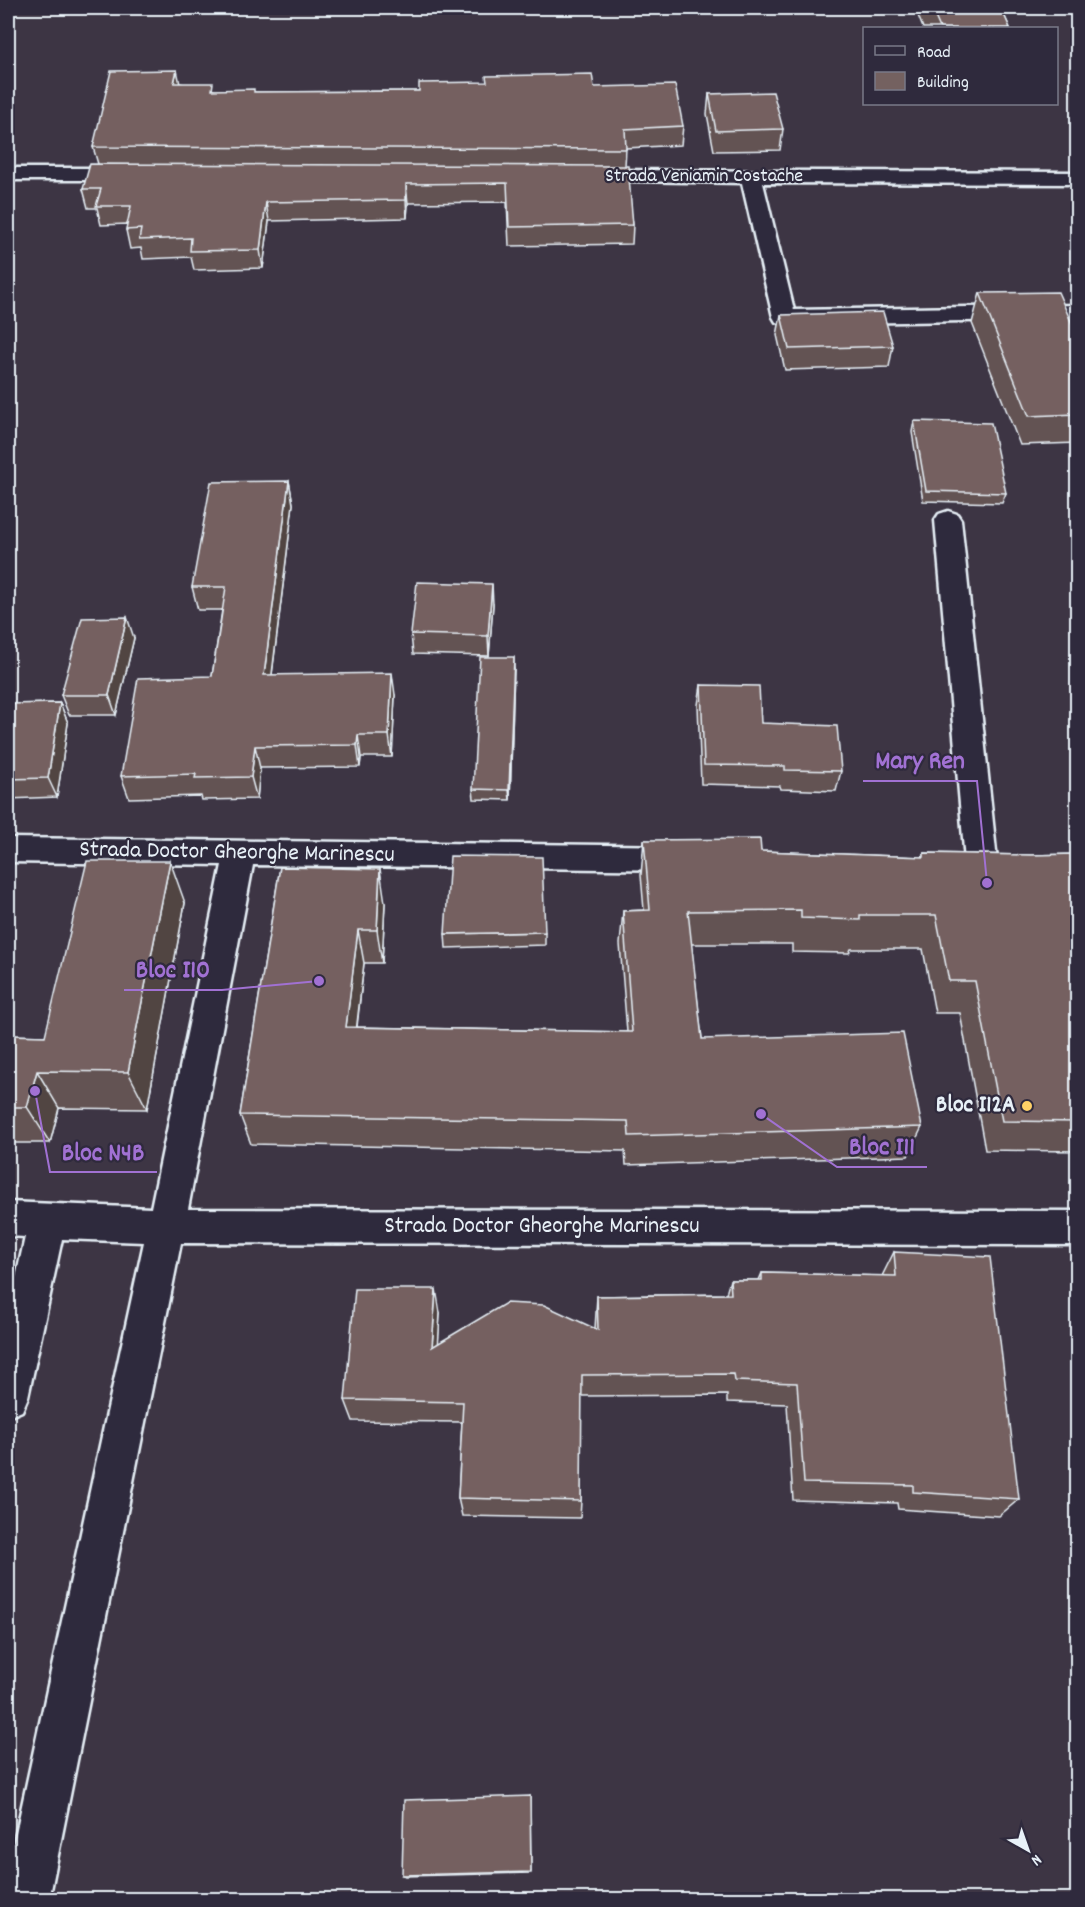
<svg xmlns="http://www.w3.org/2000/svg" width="1085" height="1907" font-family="Dekko,sans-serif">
	<rect width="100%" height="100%" fill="#3d3544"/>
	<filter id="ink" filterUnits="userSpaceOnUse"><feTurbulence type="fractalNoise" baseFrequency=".0167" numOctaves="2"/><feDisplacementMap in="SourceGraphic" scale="12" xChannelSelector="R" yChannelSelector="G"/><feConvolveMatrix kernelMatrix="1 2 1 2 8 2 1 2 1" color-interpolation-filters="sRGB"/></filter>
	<g filter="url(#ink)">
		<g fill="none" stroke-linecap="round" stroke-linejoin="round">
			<defs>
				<g id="minor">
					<path d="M8,168H131L138,170L141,174L138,178L131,180H8Z"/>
					<path d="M584,170L1078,172V184L763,183L794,310L1078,305V319L784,324L776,322L773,317L742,183L577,180L574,176L577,172Z"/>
					<path d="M948,511L957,514L961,520L997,861L992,870L981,873L970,870L965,861L935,520L939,514Z"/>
					<path d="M8,838L687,846L698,849L703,858L698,867L687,870L253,865L188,1209L1078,1211V1245L181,1243L49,1900H8V1870L144,1242L62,1239L28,1397L22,1411L8,1417V1314L25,1237L8,1236V1202L151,1208L222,865L8,862Z"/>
				</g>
			</defs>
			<!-- minor casing -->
			<use href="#minor" stroke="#e8f1f8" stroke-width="5"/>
			<!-- minor -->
			<use href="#minor" fill="#2f2a3d" fill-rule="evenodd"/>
		</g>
		<!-- wall -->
		<g fill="#645353" stroke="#e8f1f8" stroke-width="1.5">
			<path d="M915,8H1001L1010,28H923Z"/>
			<path d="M180,83L215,90L255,92L419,91L594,87L683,126L681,145L626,148L625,166L633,225L632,244L509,246L507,202L408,203L407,218L269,221L263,268L194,270L191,257L143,259L141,248L130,249L126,230L127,224L101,225L97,208H88L83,189L98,164L93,147Z"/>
			<path d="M709,94L783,129L780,150L714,151L707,114Z"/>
			<path d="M980,293L1077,335V443L1020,445L972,323Z"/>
			<path d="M781,315L893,346L889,367L785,370L777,335Z"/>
			<path d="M914,421L1006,493L1002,503L923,501L912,432Z"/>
			<path d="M289,481L293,504L272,675L395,695L392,757H361L360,767L260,768L257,799L202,800L201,796L129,798L121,776L212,676L222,610H198L192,587Z"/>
			<path d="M493,604L489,656L413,654L411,634Z"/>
			<path d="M134,638L116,715H69L61,695Z"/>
			<path d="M514,667L510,800L474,799L473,789Z"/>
			<path d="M701,685L761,723L841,771L836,791L781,789L780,786L701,784L698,705Z"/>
			<path d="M60,703L68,723L57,797L8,799V704Z"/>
			<path d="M644,840L761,851L922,857L924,853L1031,855L1077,854V1151L985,1150L960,1013H935L923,949H851L849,953L792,952V944H691L702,1039L922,1127L908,1156L626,1165L625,1151L251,1144L240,1115L280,867L385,903L382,963H364L357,1027L627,1032L620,944L623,911L644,910L641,875Z"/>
			<path d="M185,903L147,1109L59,1108L50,1143H8V1035L45,1036Z"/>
			<path d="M545,932V945L446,948L445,934Z"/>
			<path d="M894,1252L1019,1499L999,1516L898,1509L897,1503L793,1500L787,1404L727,1402V1395L581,1396V1501L580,1518L462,1516L458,1498L462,1422L353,1421L345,1400L440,1313L438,1343L595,1329L597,1296L726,1294L730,1280H759L762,1273L882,1276Z"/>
			<path d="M530,1796L531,1873L406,1876L402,1875Z"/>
		</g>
		<!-- shaded-wall -->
		<g fill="#514443" stroke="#e8f1f8" stroke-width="1.5">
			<path d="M177,70L181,89L174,83Z"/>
			<path d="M406,184L408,203L407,218L406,200Z"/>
			<path d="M266,202L269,221L263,268L260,250Z"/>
			<path d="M289,481L293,504L269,698L264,675Z"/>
			<path d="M492,584L493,604L489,656L488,636Z"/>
			<path d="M127,617L134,638L116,715L109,695Z"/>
			<path d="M514,657V667L510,800L509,790Z"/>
			<path d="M392,673L395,695L392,757L389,735Z"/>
			<path d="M60,703L68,723L57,797L48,778Z"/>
			<path d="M358,735L361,757L360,767L357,745Z"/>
			<path d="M255,746L260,768L257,799L251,777Z"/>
			<path d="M170,861L185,903L147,1109L128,1072Z"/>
			<path d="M380,869L385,903L382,963L377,930Z"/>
			<path d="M358,930L364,963L353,1058L346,1027Z"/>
			<path d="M37,1071L59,1108L50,1143L27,1107Z"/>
			<path d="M436,1289L440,1313L437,1369L432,1347Z"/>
		</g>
		<!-- building -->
		<g fill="#746160" stroke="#e8f1f8" stroke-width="1.5">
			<path d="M931,8H1001L1010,28H940Z"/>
			<path d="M177,70L174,83H213L212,90L254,89V92L419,91V83L487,82L486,76L592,74L594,87L675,85L683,126L625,129L626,149L93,147L111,71Z"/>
			<path d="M773,92L783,129L716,131L709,94Z"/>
			<path d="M90,164L628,166L633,225L509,227L507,183L406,184V200L266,202L260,250L190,251L191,238L139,240L141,229L126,230L131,206H96L101,189H83Z"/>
			<path d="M1058,292L1077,335V414L1029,416L980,293Z"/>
			<path d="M883,312L893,346L789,349L781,315Z"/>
			<path d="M914,421L991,423L1006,493L926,491Z"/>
			<path d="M289,481L264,675L392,673L389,735H358L357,745L255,746L251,777L195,778L196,774L121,776L138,678L212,676L226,587H192L211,482Z"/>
			<path d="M417,582L492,584L488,636L411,634Z"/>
			<path d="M127,617L109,695H61L82,618Z"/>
			<path d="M480,657H514L509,790L473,789Z"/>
			<path d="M701,685L759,686L761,723L837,726L841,771L785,770V766L704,765Z"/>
			<path d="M60,703L48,778L8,779V704Z"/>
			<path d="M760,839L761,851L924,857V853L1031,855L1077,854V1122L1002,1121L975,981H949L936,915H860V920L801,918V910L688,911L702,1039L903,1033L922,1127L629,1136L628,1121L240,1115L280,867L380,869L377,930H358L346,1027L632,1032L623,911L650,910L644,840Z"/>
			<path d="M450,856L542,857L545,932L445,934Z"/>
			<path d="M87,861H170L128,1072L37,1071L27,1107H8V1035L45,1036Z"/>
			<path d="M894,1252L990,1257L1019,1499L913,1492V1485L804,1483L797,1383L735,1381L734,1374L582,1375L581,1501L458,1498L463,1402L345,1400L355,1289H436L432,1347L506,1303L544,1305L598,1330L597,1296L731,1294L730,1280H762V1273L896,1276Z"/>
			<path d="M530,1796L531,1872L402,1875L404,1800Z"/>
		</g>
	</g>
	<!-- markers -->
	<circle fill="#ffd166" stroke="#2f2a3d" stroke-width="2" cx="1027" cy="1106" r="6"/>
	<g text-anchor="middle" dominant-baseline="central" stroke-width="4.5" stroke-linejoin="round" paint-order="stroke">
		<!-- far-street labels -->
		<g font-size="20" fill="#e8f1f8" stroke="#2f2a3d">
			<text x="704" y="177">Strada Veniamin Costache</text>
		</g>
		<!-- street labels -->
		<g font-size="24" fill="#e8f1f8" stroke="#2f2a3d">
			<text transform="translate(237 853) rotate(1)">Strada Doctor Gheorghe Marinescu</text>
			<text x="542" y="1227">Strada Doctor Gheorghe Marinescu</text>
		</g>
		<!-- poi labels -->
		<g font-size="24" font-weight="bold" fill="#e8f1f8" stroke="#2f2a3d" text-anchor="end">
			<text x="1015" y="1106">Bloc I12A</text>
		</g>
	</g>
	<!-- callouts -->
	<path fill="none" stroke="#a171d3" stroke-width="2" d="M987 883L977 781H863M319 981L222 990H124M761 1114L837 1167H927M35 1091L50 1172H157"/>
	<g fill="#a171d3" stroke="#2f2a3d" stroke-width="2">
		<circle cx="987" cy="883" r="6"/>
		<circle cx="319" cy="981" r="6"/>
		<circle cx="761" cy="1114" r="6"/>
		<circle cx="35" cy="1091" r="6"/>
	</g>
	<g font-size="26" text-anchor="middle" font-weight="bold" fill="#a171d3" stroke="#2f2a3d" stroke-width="4.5" stroke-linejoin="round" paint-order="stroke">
		<text x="920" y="768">Mary Ren</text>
		<text x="173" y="977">Bloc I10</text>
		<text x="882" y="1154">Bloc I11</text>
		<text x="103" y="1160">Bloc N4B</text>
	</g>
	<!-- margin -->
	<rect width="1085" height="1907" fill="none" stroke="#2f2a3d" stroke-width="30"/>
	<rect x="15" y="15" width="1055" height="1877" fill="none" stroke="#e8f1f8" stroke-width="2" filter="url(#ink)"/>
	<!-- legend -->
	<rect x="863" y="27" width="195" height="78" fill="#2f2a3d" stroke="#797a88" stroke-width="1.5"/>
	<rect x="875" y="46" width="30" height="9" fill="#2f2a3d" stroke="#797a88" stroke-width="1.5"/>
	<text x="917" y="57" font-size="18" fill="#e8f1f8">Road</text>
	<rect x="875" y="72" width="30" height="18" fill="#746160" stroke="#797a88" stroke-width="1.5"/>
	<text x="917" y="87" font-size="18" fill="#e8f1f8">Building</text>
	<!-- north arrow -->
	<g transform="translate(1028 1850) rotate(140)" stroke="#2f2a3d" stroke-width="4.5" paint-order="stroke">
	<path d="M0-4.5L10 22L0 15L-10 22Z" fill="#e8f1f8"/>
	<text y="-9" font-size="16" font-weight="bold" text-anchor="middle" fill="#e8f1f8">N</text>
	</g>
</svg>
